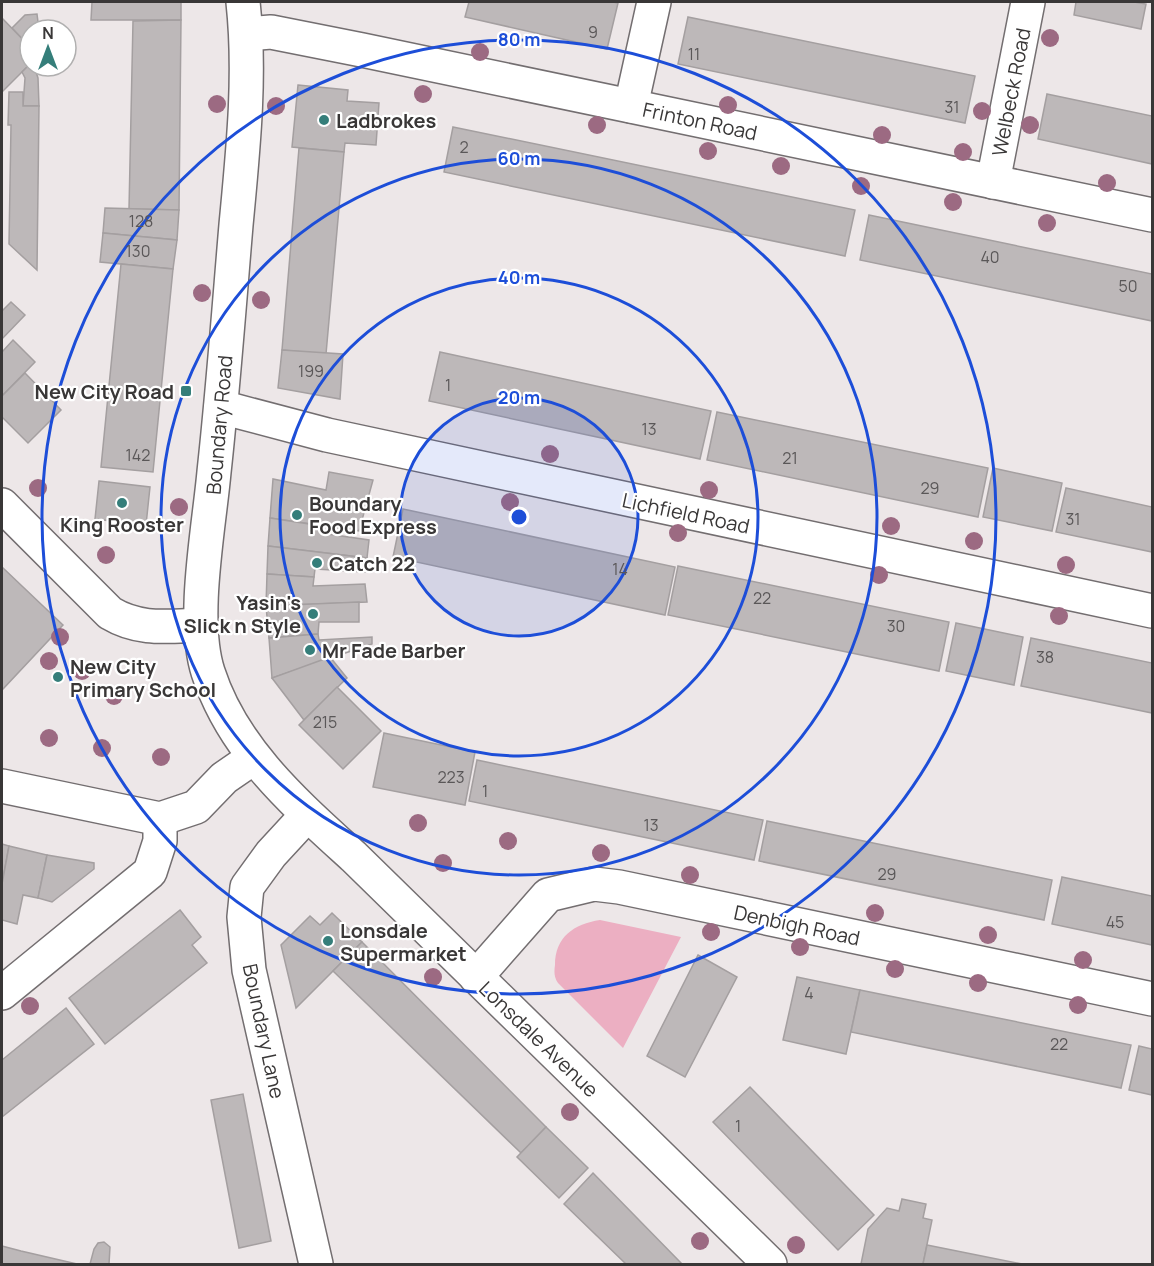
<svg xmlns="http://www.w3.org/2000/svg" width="1154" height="1266" font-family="Manrope,sans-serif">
	<rect width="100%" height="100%" fill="#ede7e8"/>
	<!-- green -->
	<path fill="#ecafc2" d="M600,920L681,937L623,1048L558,983C554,977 554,972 555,965C555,937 574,924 600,920Z"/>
	<!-- building -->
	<g fill="#bdb8b9" stroke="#a49fa0" stroke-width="1.5">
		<path d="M92,2H181V20H91Z"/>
		<path d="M469,2H613L618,3L607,49L465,17Z"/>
		<path d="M1076,2H1134L1146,4L1141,29L1074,15Z"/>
		<path d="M37,14L39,30H30V47L12,28L25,15Z"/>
		<path d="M688,17L975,76L965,123L678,64Z"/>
		<path d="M2,18L30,47V64L2,92Z"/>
		<path d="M181,20L179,210L129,209L133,21Z"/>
		<path d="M30,64V66H34L38,78L39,106H23L25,78L22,72Z"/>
		<path d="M298,85L348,90L347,101L379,103L376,145L345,143L344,152L292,147Z"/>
		<path d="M9,92H23V106H39L37,270L9,244L11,125H8Z"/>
		<path d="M1047,94L1152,116V164L1038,139Z"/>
		<path d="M453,127L855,210L845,256L444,172Z"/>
		<path d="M299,148L344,152L326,354L282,350Z"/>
		<path d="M105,208L179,210L177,240L103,233Z"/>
		<path d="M869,215L1152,274V321L860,260Z"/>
		<path d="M103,233L177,240L173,269L100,262Z"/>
		<path d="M121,264L173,269L153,472L101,467Z"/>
		<path d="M11,302L25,315L2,339V311Z"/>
		<path d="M13,340L35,362L2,396V352Z"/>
		<path d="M282,350L343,354L340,399L278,388Z"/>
		<path d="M440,352L711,411L700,459L429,401Z"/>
		<path d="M25,373L61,410L28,443L2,417V396Z"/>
		<path d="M717,412L988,468L978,517L707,460Z"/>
		<path d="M993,468L1062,483L1052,531L983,517Z"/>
		<path d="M329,472L373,480L359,531L270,518L273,479L326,490Z"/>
		<path d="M99,481L150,487L146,525L95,519Z"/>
		<path d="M1066,488L1152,507V552L1056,532Z"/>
		<path d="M403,509L675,567L665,615L393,557Z"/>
		<path d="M270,518L322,526L321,533L369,540L367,558L268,546Z"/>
		<path d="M268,546L367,558L365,572L315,569L314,577L267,574Z"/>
		<path d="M678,566L949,622L939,671L668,615Z"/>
		<path d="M2,567L63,625L2,690Z"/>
		<path d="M267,574L314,577L313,586L365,584L367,602L266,606Z"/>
		<path d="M359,602V622H319L318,634L269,638L266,606Z"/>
		<path d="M956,623L1023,637L1014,685L946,671Z"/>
		<path d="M318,634L319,640L372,637V644L272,678L269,638Z"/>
		<path d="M1031,638L1152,663V713L1021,686Z"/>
		<path d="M330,657L347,678L304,720L272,678Z"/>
		<path d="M337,687L381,731L343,769L299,725Z"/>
		<path d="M384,733L475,752L465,805L373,787Z"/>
		<path d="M477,760L763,820L754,860L469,801Z"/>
		<path d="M767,821L1052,880L1044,920L759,861Z"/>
		<path d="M2,844L9,846L2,884Z"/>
		<path d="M9,846L47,855L38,898L23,895L17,924L2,920V884Z"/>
		<path d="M47,855L94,863V869L52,902L38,898Z"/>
		<path d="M1062,877L1152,896V945L1052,924Z"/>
		<path d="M180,910L201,937L192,945L207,963L105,1044L69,998Z"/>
		<path d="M332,913L362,942L296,1008L281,945L310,916L320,925Z"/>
		<path d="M362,942L546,1127L521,1153L333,971Z"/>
		<path d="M698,955L737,977L685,1077L647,1056Z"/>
		<path d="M797,977L860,990L846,1054L783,1040Z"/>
		<path d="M860,990L1131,1045L1121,1088L851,1032Z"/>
		<path d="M66,1008L94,1044L2,1117V1060Z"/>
		<path d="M1139,1046L1152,1049V1095L1129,1090Z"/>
		<path d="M750,1087L874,1215L838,1250L713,1122Z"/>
		<path d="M243,1094L271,1241L239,1248L211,1100Z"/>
		<path d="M546,1127L588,1168L559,1198L517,1157Z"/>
		<path d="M593,1173L682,1264H626L564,1204Z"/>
		<path d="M902,1199L926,1204L923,1218L932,1220L923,1264H861L868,1229L887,1208L899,1211Z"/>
		<path d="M104,1242L110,1247L109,1264H90L94,1249L98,1243Z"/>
		<path d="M927,1245L1022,1264H923Z"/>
		<path d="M2,1246L21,1251L77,1264H2Z"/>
	</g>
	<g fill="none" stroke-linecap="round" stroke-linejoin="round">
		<defs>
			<g id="minor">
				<path d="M247,34L271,32L362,50L1152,215"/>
				<path d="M631,106L654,2"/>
				<path d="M993,182L1028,2"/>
				<path d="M221,407L327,435L1152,611"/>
				<path d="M2,786L160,819L196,807L224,778L253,758"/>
				<path d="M307,815L271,854L247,887L244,917L249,970L316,1264"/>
				<path d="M476,977L548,895L594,884L619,887L1152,999"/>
				<path d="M2,993L150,872L160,841V819"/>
			</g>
			<g id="tertiary">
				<path d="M243,2C251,76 243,151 236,225C229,308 223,390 214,472C209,528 191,619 208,672C233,750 296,804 354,857L770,1264"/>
				<path d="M2,505L110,613C140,631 168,626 201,625"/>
			</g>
		</defs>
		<!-- minor casing -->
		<use href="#minor" stroke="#736e70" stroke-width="36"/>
		<!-- tertiary casing -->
		<use href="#tertiary" stroke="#736e70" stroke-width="36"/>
		<!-- minor -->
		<use href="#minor" stroke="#fff" stroke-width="33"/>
		<!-- tertiary -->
		<use href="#tertiary" stroke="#fff" stroke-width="33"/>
	</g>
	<!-- trees -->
	<g fill="#9c6a82">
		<circle cx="1050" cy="38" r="9"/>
		<circle cx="480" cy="52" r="9"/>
		<circle cx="423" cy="94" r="9"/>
		<circle cx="217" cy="104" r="9"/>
		<circle cx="728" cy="105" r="9"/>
		<circle cx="276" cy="106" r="9"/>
		<circle cx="982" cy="111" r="9"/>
		<circle cx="597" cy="125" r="9"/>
		<circle cx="1030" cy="125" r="9"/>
		<circle cx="882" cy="135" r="9"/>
		<circle cx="708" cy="151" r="9"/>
		<circle cx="963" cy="152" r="9"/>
		<circle cx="781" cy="166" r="9"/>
		<circle cx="1107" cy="183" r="9"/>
		<circle cx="861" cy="186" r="9"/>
		<circle cx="953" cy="202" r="9"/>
		<circle cx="1047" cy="223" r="9"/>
		<circle cx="202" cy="293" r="9"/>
		<circle cx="261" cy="300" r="9"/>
		<circle cx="550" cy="454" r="9"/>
		<circle cx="38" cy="488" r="9"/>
		<circle cx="709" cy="490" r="9"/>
		<circle cx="510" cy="502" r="9"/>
		<circle cx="179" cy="507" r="9"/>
		<circle cx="891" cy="526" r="9"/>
		<circle cx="678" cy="533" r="9"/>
		<circle cx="974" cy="541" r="9"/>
		<circle cx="106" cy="555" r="9"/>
		<circle cx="1066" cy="565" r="9"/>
		<circle cx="879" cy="575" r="9"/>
		<circle cx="1059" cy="616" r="9"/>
		<circle cx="60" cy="637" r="9"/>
		<circle cx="49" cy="661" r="9"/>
		<circle cx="82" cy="671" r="9"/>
		<circle cx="114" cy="696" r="9"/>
		<circle cx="49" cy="738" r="9"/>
		<circle cx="102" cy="748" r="9"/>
		<circle cx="161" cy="757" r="9"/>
		<circle cx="418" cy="823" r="9"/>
		<circle cx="508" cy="841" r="9"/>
		<circle cx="601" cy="853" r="9"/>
		<circle cx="443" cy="863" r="9"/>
		<circle cx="690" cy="875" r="9"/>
		<circle cx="875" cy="913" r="9"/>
		<circle cx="711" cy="932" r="9"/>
		<circle cx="988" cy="935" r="9"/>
		<circle cx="800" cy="947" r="9"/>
		<circle cx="1083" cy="960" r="9"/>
		<circle cx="895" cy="969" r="9"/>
		<circle cx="433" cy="977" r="9"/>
		<circle cx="978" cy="983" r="9"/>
		<circle cx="1078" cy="1005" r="9"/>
		<circle cx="30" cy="1006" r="9"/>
		<circle cx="570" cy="1112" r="9"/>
		<circle cx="700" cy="1241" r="9"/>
		<circle cx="796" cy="1245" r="9"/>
	</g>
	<!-- distance rings -->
	<circle cx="519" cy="517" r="119" fill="#1d4ed8" fill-opacity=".12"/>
	<g fill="none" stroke="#1d4ed8" stroke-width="3">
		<circle cx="519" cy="517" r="119"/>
		<circle cx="519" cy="517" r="239"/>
		<circle cx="519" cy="517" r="358"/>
		<circle cx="519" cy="517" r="477"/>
	</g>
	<!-- markers -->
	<g fill="#357e7a" stroke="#fff" stroke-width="2">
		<circle cx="324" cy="120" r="6"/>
		<rect x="180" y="385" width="12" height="12" rx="3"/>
		<circle cx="122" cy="503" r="6"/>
		<circle cx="297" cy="515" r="6"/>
		<circle cx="317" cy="563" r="6"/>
		<circle cx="313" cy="614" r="6"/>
		<circle cx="310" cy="650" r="6"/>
		<circle cx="58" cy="677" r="6"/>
		<circle cx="328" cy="941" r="6"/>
	</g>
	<g text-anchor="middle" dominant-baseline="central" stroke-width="4.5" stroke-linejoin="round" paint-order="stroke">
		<!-- number labels -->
		<g font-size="16" fill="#5a5758">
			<text x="593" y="32">9</text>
			<text x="694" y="54">11</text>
			<text x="952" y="107">31</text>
			<text x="464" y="147">2</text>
			<text x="141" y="221">128</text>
			<text x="138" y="251">130</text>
			<text x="990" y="257">40</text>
			<text x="1128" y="286">50</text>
			<text x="311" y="371">199</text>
			<text x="448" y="385">1</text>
			<text x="649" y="429">13</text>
			<text x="138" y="455">142</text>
			<text x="790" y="458">21</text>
			<text x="930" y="488">29</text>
			<text x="1073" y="519">31</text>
			<text x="620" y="569">14</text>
			<text x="762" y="598">22</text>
			<text x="896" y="626">30</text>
			<text x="1045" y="657">38</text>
			<text x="325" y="722">215</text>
			<text x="451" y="777">223</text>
			<text x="485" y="791">1</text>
			<text x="651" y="825">13</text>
			<text x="887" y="874">29</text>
			<text x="1115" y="922">45</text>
			<text x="809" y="993">4</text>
			<text x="1059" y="1044">22</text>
			<text x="738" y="1126">1</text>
		</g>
		<!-- street labels -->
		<g font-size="20" fill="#393737" stroke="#fff">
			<text transform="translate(1011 92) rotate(-79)">Welbeck Road</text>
			<text transform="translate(700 121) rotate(12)">Frinton Road</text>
			<text transform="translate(219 425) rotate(-85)">Boundary Road</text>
			<text transform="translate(686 513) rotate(12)">Lichfield Road</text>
			<text transform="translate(797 925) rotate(12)">Denbigh Road</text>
			<text transform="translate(264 1031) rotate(78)">Boundary Lane</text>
			<text transform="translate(539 1039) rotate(44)">Lonsdale Avenue</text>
		</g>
		<!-- poi labels -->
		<g font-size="20" font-weight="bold" fill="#393737" stroke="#fff" text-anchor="start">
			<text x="336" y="120">Ladbrokes</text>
			<text x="174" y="391" text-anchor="end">New City Road</text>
			<text x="309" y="503">Boundary<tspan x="309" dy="23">Food Express</tspan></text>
			<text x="122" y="524" text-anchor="middle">King Rooster</text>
			<text x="329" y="563">Catch 22</text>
			<text x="301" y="602" text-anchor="end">Yasin's<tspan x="301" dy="23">Slick n Style</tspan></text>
			<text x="322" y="650">Mr Fade Barber</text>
			<text x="70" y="666">New City<tspan x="70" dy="23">Primary School</tspan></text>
			<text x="340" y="930">Lonsdale<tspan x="340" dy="23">Supermarket</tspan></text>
		</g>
	</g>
	<circle cx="519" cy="517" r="9" fill="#1d4ed8" stroke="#fff" stroke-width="3"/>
	<g font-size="18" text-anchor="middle" font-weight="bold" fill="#1d4ed8" stroke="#fff" stroke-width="4.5" stroke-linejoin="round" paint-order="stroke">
		<text x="519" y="46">80 m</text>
		<text x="519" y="165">60 m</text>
		<text x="519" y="284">40 m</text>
		<text x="519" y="404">20 m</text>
	</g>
	<!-- border -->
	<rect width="1154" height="1266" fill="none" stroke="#393737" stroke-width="6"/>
	<!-- north arrow -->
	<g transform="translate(48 48)"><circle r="28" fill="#ffffff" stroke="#b0afaf" stroke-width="1.5"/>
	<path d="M0-4.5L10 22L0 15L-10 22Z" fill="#357e7a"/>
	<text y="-9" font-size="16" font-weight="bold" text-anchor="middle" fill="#393737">N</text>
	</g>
</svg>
